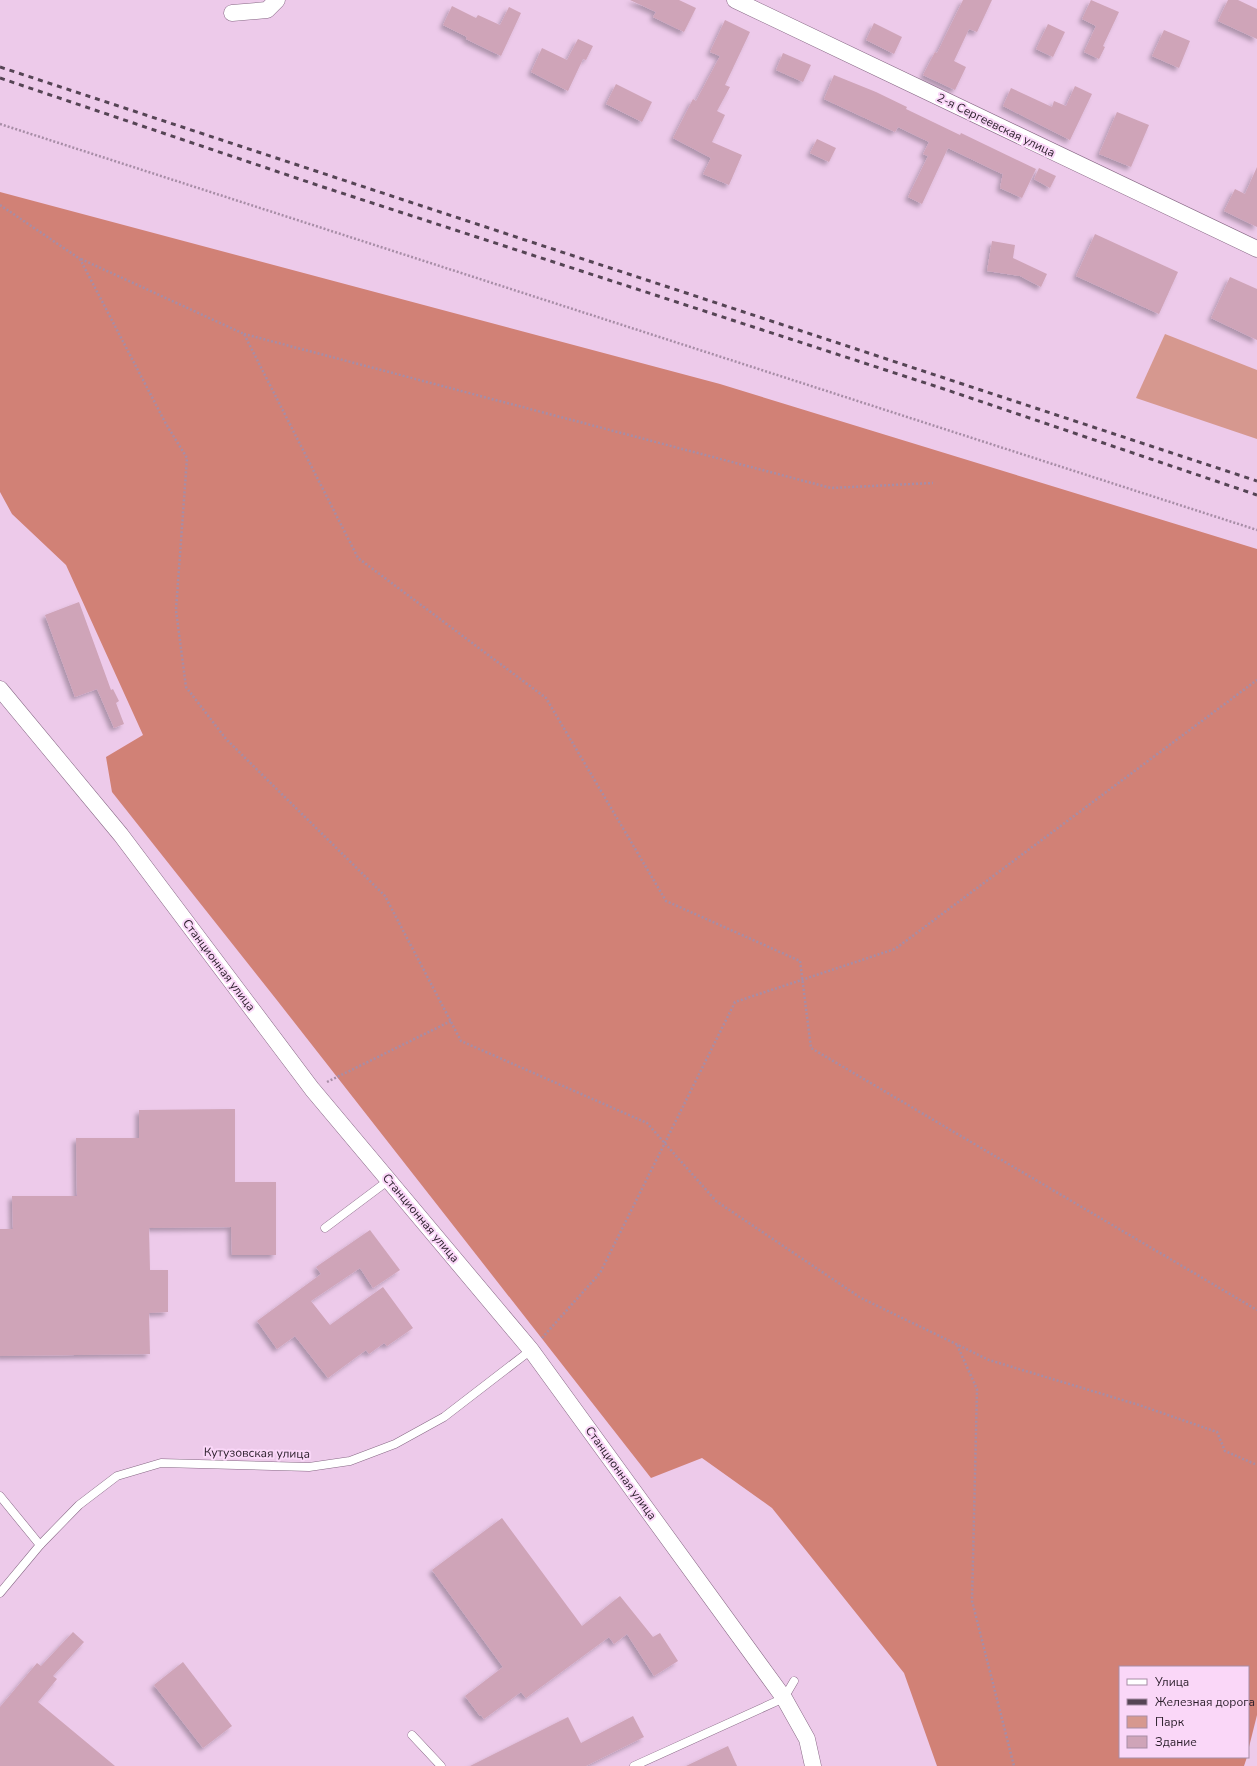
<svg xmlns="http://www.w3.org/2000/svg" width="1257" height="1766" font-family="'Nunito Sans',sans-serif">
	<defs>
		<filter id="shadow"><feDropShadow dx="-3.5" dy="3.5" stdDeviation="2" flood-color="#0004"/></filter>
	</defs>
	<rect width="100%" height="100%" fill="#edcaea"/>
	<!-- green -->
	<path fill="#d6988f" d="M1165,334L1257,370V439L1136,398Z"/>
	<!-- forest -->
	<path fill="#d18176" d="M0,192L720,384L1257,549V1715L1248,1751V1667H1120V1757H1247L1244,1766H937L904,1673L772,1508L702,1458L651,1478L276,999L112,792L106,757L143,735L66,565L12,514L0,492Z"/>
	<!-- building -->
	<g fill="#cfa4b8" filter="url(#shadow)">
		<path d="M630,0H679L696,8L684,32L653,17L656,12Z"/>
		<path d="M963,0H992L977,32L969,29L954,61L966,67L955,90L923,75L935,52L937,53Z"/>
		<path d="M1091,0L1119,12L1103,46L1105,47L1099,59L1084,52L1096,26L1082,19Z"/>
		<path d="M1228,0H1238L1257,9V39L1218,21Z"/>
		<path d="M452,6L476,18L478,15L500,25L509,7L521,13L501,56L466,39L467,37L443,25Z"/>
		<path d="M725,20L750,32L725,85L730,87L717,111L725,115L712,142L742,155L729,185L703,174L711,158L673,138L693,99L696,101L720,56L710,52Z"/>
		<path d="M874,23L902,37L894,54L866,40Z"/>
		<path d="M1048,24L1065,32L1053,57L1036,49Z"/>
		<path d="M1164,30L1190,41L1179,68L1152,56Z"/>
		<path d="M578,39L593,46L586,60L583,59L568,91L531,72L542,48L567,60Z"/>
		<path d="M783,53L811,65L803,82L776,70Z"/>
		<path d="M834,75L876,92L907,107L906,109L960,135L961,133L1036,169L1022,198L1000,188L1003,173L1002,174L948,148L922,204L908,197L928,156L923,154L929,142L898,127L895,132L824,99Z"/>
		<path d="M616,84L652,102L642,122L606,104Z"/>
		<path d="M1075,86L1092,94L1070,140L1003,106L1011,88L1052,107L1054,101L1066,106Z"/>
		<path d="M1117,112L1149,125L1131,167L1099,154Z"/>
		<path d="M817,139L836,148L829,162L810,153Z"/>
		<path d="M1257,167V227L1224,211L1235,189L1245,194Z"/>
		<path d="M1039,168L1056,176L1050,188L1034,179Z"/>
		<path d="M1095,234L1178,272L1159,314L1076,276Z"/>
		<path d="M992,241L1015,245L1013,258L1047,274L1041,287L1020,276L987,271Z"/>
		<path d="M1230,277L1257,289V340L1211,318Z"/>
		<path d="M79,602L111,690L113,689L119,701L116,703L124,724L114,728L97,689L75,697L45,615Z"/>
		<path d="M235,1109V1182H276V1255H232L231,1227L149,1228L150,1270H168V1312L149,1313L150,1354L0,1356V1229H13L12,1196H77L76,1138H139V1110Z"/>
		<path d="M370,1230L400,1270L373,1288L360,1268L311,1301L330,1325L383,1287L413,1328L387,1346L384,1343L369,1354L366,1350L328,1378L295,1336L277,1349L257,1321L321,1274L316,1267Z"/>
		<path d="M502,1518L582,1626L620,1596L653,1637L660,1633L678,1661L654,1676L627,1634L614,1644L609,1637L526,1698L521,1692L484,1719L481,1715L480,1716L465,1696L503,1667L432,1570Z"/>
		<path d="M73,1632L84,1642L53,1676L57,1679L38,1702L115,1766H0V1707L37,1663L41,1666Z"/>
		<path d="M183,1662L232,1726L203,1748L154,1685Z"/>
		<path d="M633,1716L644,1737L586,1766H470L568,1717L581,1743Z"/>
		<path d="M728,1746L737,1766H686Z"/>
	</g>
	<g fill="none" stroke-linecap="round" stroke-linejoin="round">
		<defs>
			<g id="service">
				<path d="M325,1228L389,1180"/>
				<path d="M0,1496L40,1545"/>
				<path d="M0,1593L40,1545L79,1505L117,1476L161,1463L309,1467L350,1461L395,1444L444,1417L531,1350"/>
				<path d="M412,1735L441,1766"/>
				<path d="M634,1766L784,1698L794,1681"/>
			</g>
			<g id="minor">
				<path d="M735,0L1257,249"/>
				<path d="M232,13L267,10L277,0"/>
				<path d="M0,689L121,835L312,1089L531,1350L784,1698L807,1739L813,1766"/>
			</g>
		</defs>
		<!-- service casing -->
		<use href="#service" stroke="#876885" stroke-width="9"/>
		<!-- minor casing -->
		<use href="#minor" stroke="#876885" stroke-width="17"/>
		<!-- path -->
		<g stroke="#a78da6" stroke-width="2.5" stroke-dasharray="2 2" stroke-linecap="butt">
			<path d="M0,124L1257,530"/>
			<path d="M0,205L80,259L166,424L187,458L176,610L186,687L226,739L385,896L461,1041L647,1123L716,1201L861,1298L989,1360L1139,1405L1217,1432L1225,1451L1257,1465"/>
			<path d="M81,259L244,334L358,558L546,698L666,901L800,961L811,1048L1257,1310"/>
			<path d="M244,334L831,488L933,483"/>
			<path d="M327,1082L451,1021"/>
			<path d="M542,1338L600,1273L735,1002L895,949L1257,680"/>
			<path d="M957,1345L977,1389L972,1601L1014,1766"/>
		</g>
		<!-- service -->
		<use href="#service" stroke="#fff" stroke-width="8"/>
		<!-- minor -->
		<use href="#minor" stroke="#fff" stroke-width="16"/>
		<!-- rail -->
		<g stroke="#554454" stroke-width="3" stroke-dasharray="5 5" stroke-linecap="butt">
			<path d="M0,67L1257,481"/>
			<path d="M0,78L320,186L944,389L1257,495"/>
		</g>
	</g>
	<g text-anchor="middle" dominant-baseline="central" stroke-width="4" stroke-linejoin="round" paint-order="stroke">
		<!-- street labels -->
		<g font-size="12" fill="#2a1e2a" stroke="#fad7f8">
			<text transform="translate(996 125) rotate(26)">2-я Сергеевская улица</text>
			<text transform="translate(219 965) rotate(53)">Станционная улица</text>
			<text transform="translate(421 1218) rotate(50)">Станционная улица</text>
			<text transform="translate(257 1453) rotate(1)">Кутузовская улица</text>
			<text transform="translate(621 1473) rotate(54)">Станционная улица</text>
		</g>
	</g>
	<!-- legend -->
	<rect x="1119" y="1666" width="130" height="92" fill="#fad7f8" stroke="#a78da6"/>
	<rect x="1127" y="1679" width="20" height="6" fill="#ffffff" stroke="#a78da6"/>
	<text x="1155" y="1686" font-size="12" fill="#2a1e2a">Улица</text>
	<rect x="1127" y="1699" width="20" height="6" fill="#554454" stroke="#a78da6"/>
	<text x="1155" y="1706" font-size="12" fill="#2a1e2a">Железная дорога</text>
	<rect x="1127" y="1716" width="20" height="12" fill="#d6988f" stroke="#a78da6"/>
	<text x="1155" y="1726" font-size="12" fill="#2a1e2a">Парк</text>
	<rect x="1127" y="1736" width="20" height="12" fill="#cfa4b8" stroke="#a78da6"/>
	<text x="1155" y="1746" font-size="12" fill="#2a1e2a">Здание</text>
</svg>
